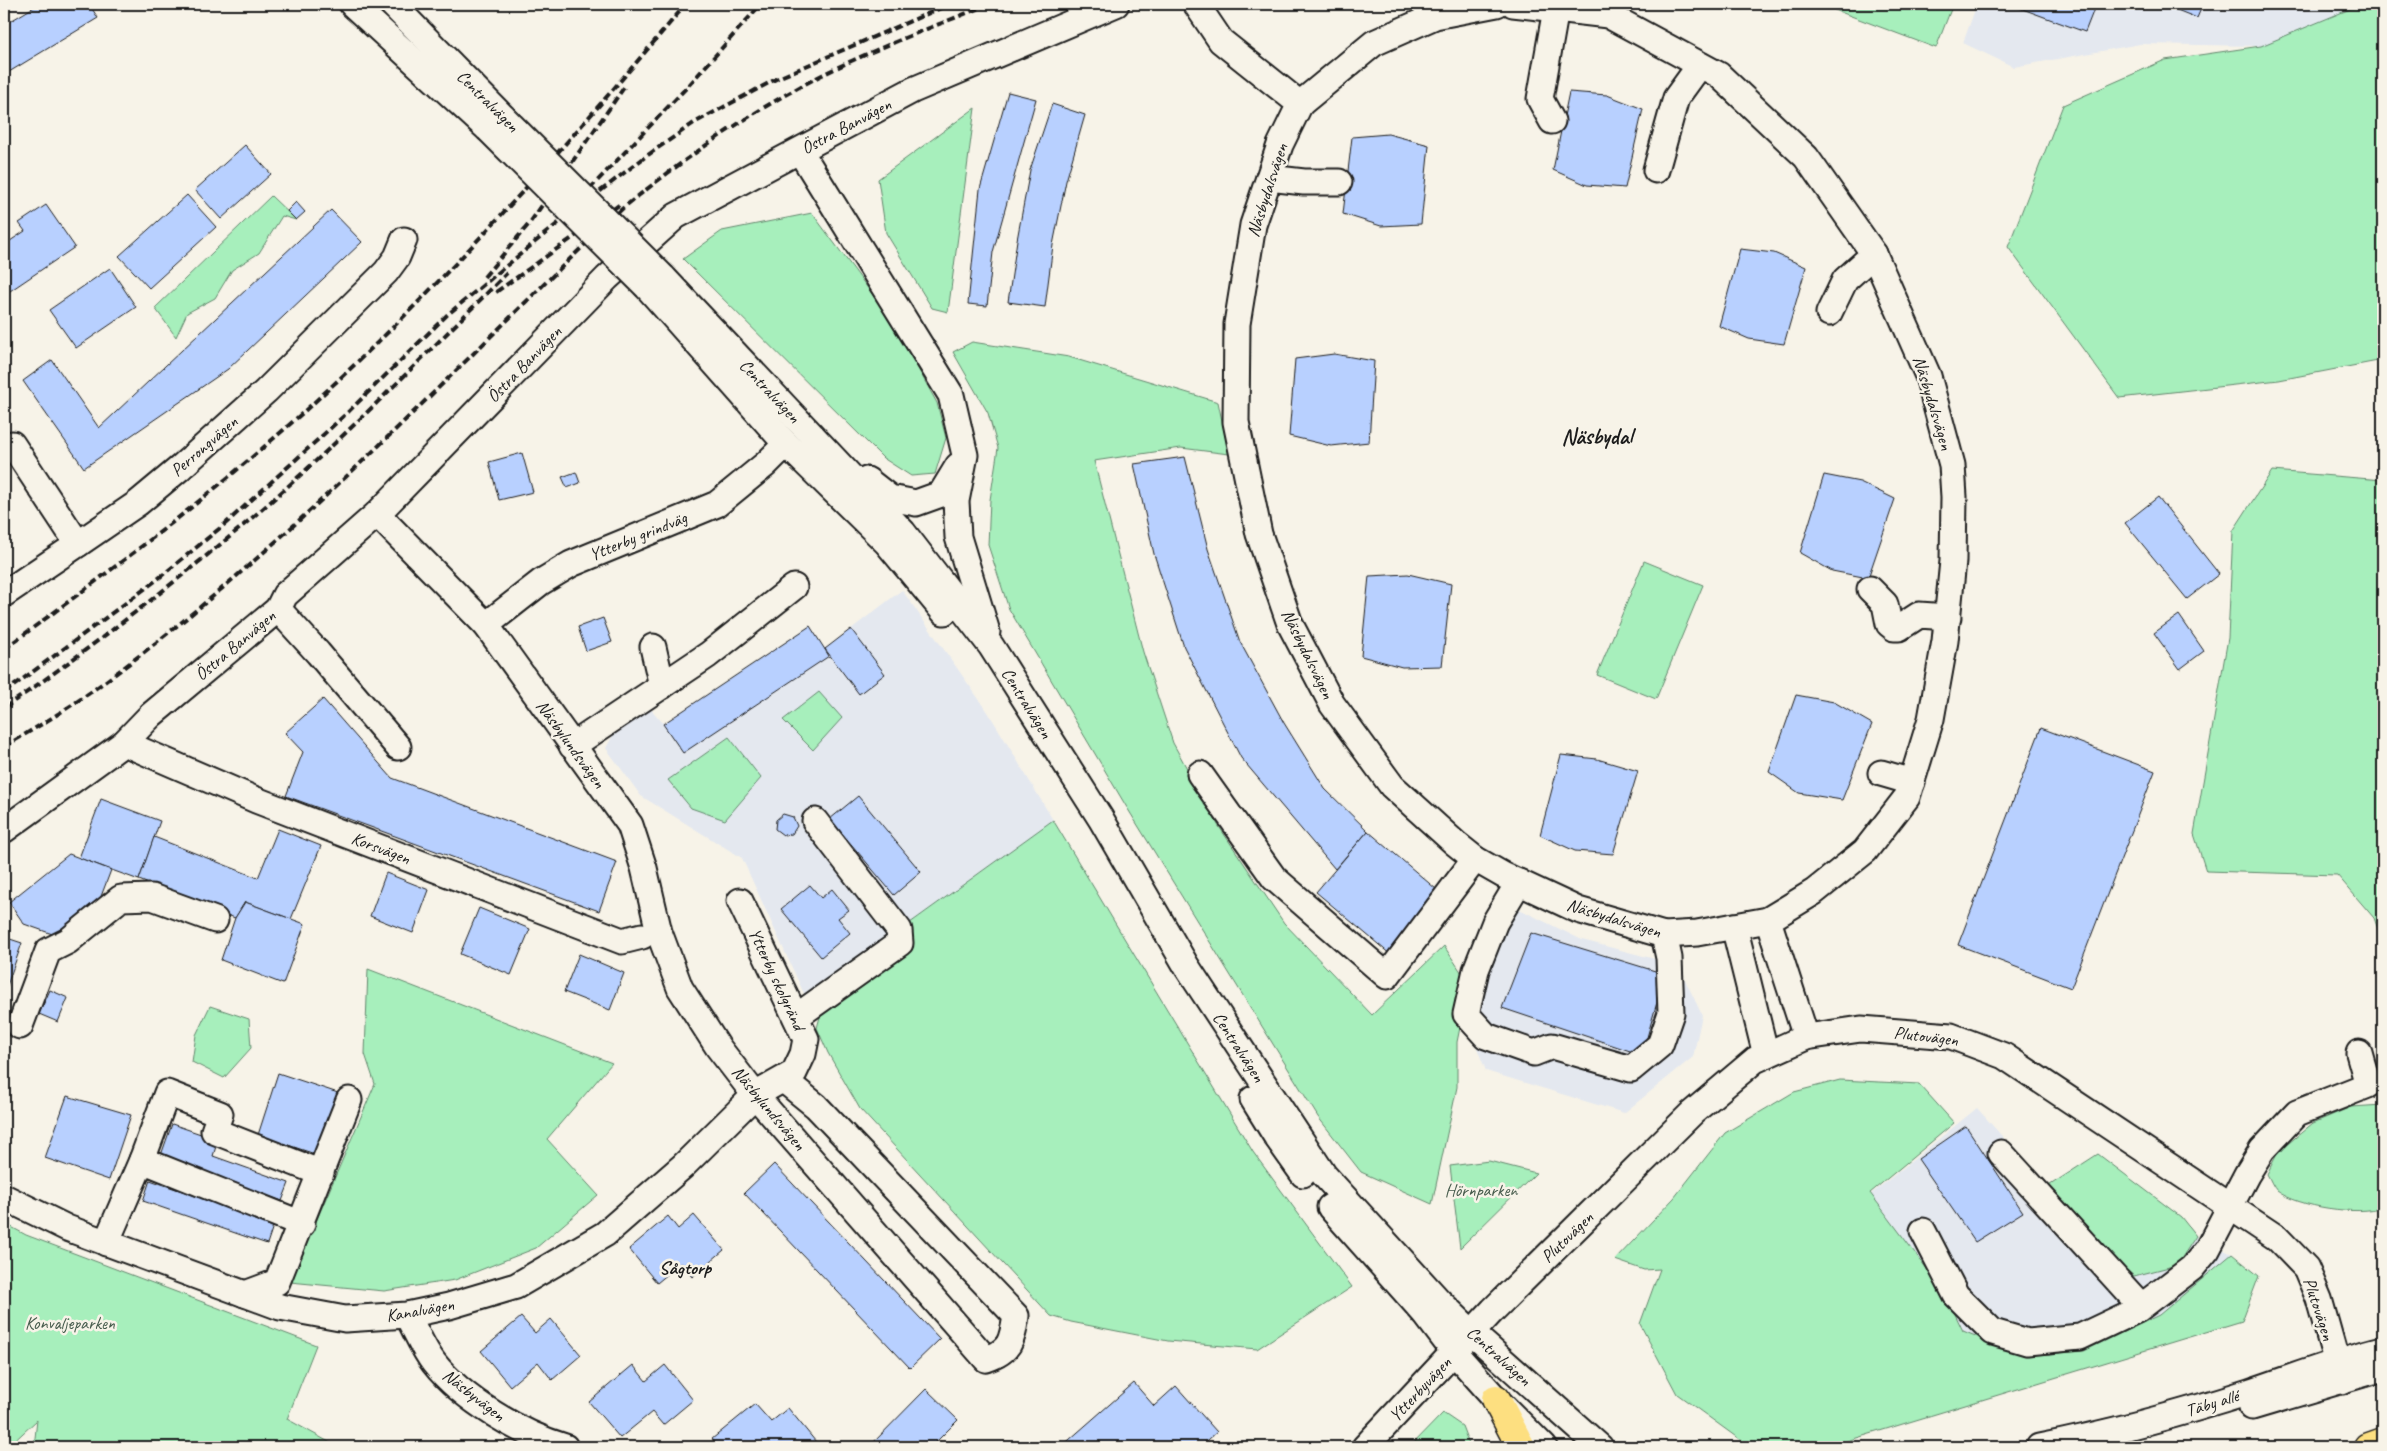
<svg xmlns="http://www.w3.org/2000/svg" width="2387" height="1451" font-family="Caveat,sans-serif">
	<rect width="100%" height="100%" fill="#f7f3e8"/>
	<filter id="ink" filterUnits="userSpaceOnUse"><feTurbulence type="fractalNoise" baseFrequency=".02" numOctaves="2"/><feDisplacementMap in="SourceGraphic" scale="10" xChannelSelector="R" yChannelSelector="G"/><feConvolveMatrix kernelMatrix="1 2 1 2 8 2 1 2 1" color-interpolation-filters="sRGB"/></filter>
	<g filter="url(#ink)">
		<!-- built -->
		<g fill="#e4e8ef">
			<path d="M1977,4H2362L2261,46L2140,44L2014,67L1963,43Z"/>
			<path d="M902,590L988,712L1053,820L806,998L742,858L641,796L606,748L616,730L649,707L664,724L810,626L825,649Z"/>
			<path d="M1509,904L1582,940L1678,965L1702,1015L1693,1057L1624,1113L1486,1071L1468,1025Z"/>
			<path d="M1977,1108L2105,1252L2177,1265L2196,1236L2232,1254L2159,1315L2084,1351L2026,1356L1963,1331L1945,1293L1871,1194Z"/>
		</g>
		<!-- green -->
		<g fill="#a7efbc" stroke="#62866c">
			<path d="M1819,4H1953L1936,48Z"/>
			<path d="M2362,4H2383V360L2279,380L2119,398L2008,247L2063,105L2165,60L2261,46Z"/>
			<path d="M975,108L948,312L932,308L886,233L878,179Z"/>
			<path d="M271,196L296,220L282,216L259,253L232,270L215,298L187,313L176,337L155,308Z"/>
			<path d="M812,213L890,318L937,403L946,438L935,474L911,476L883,458L683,259L722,231Z"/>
			<path d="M972,342L1069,357L1218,402L1229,454L1181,448L1094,461L1143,652L1173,743L1218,825L1284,923L1372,1015L1444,946L1469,984L1457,1042V1087L1432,1204L1361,1172L1318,1117L1126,806L1009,609L988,545L990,500L998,448L988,413L953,352Z"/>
			<path d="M2272,471L2383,480V943L2374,918L2337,875L2206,871L2194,834L2228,638L2233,531Z"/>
			<path d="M1644,561L1703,585L1656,699L1597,675Z"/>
			<path d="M819,692L842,718L813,750L783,720Z"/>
			<path d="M729,737L761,778L725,820L691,808L668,780Z"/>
			<path d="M1053,820L1253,1152L1352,1287L1257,1349L1168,1341L1071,1322L1051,1316L860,1109L828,1053L817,1028L821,1013L806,998Z"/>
			<path d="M368,969L612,1063L547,1139L598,1195L536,1248L455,1280L384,1291L290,1282L375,1084L365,1054Z"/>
			<path d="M210,1006L249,1019L251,1048L224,1078L192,1062L196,1035Z"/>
			<path d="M1840,1080L1919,1084L1954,1123L1870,1193L1945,1293L1963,1331L2026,1356L2084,1351L2159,1315L2232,1254L2259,1276L2242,1321L1827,1447H1750L1677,1394L1640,1324L1660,1269L1644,1270L1615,1260L1674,1198L1725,1133L1794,1092Z"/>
			<path d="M2383,1105V1207C2359,1216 2298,1207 2277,1191C2273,1187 2270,1179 2267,1174L2278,1152L2313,1123L2351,1107Z"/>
			<path d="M2098,1154L2181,1217L2196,1236L2177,1265L2134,1276L2105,1252L2047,1187Z"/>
			<path d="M1489,1161L1536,1173L1460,1248L1450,1166Z"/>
			<path d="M4,1223L26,1235L316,1345L287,1419L338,1447H34L37,1420L8,1447H4Z"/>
			<path d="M1443,1413L1462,1426L1470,1447H1428L1424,1444L1421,1447H1410Z"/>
		</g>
		<!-- building -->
		<g fill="#b8d0ff" stroke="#1c1c1c">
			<path d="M39,4H89L98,18L4,75V25Z"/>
			<path d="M2009,4H2096L2085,32Z"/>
			<path d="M2162,4H2203L2197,18Z"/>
			<path d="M1008,92L1036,99L993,252L987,306L968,304L980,189Z"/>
			<path d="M1569,92L1607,95L1643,109L1625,188L1587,185L1553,170Z"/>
			<path d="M1052,104L1085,115L1066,181L1053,245L1045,307L1008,302L1017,240L1030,170Z"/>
			<path d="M1388,134L1429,145L1421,224L1381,226L1343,214L1352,137Z"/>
			<path d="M245,145L271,174L221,219L195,190Z"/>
			<path d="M187,195L216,227L149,288L119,256Z"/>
			<path d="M296,202L305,212L296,220L287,211Z"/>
			<path d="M46,205L75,247L4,295V245L25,231L19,223Z"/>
			<path d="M331,210L362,242L228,369L84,468L23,381L52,360L99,428Z"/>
			<path d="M1740,249L1774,253L1806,267L1784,344L1749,339L1719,326Z"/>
			<path d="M110,268L136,307L76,348L49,310Z"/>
			<path d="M1334,354L1374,361L1369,442L1331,446L1289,436L1295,359Z"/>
			<path d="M522,453L533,492L499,500L489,462Z"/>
			<path d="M1185,457L1208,549L1240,642L1284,723L1325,789L1368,831L1335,869L1241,758L1184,647L1154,554L1134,464Z"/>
			<path d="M576,472L580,483L567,488L562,477Z"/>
			<path d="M1824,475L1860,482L1895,499L1868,578L1832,571L1800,553Z"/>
			<path d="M2158,497L2219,574L2187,599L2125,523Z"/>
			<path d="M1408,574L1451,584L1442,666L1402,667L1361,656L1369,576Z"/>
			<path d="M2179,615L2204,651L2180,669L2154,633Z"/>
			<path d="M603,618L612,642L586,651L578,627Z"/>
			<path d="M810,626L829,656L683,753L663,724Z"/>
			<path d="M851,629L885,674L859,694L825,649Z"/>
			<path d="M1796,695L1834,702L1872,724L1842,800L1799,793L1769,772Z"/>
			<path d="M323,699L392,778L617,862L599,911L286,796L303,752L285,733Z"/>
			<path d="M2041,728L2155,771L2071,988L1958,945Z"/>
			<path d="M1561,755L1597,759L1638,771L1613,854L1575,851L1540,835Z"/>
			<path d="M858,796L921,872L894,895L830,819Z"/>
			<path d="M101,799L160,821L139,880L79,858Z"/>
			<path d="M783,814L793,817L797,826L792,834L783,835L775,829L776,820Z"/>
			<path d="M278,829L321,846L291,919L245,902L235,918L139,880L154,837L258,878Z"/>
			<path d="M1368,831L1443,895L1391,955L1316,892Z"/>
			<path d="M69,854L111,870L97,907L58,936L24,924L9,902Z"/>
			<path d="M386,873L429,890L413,933L370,916Z"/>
			<path d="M810,885L821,898L832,889L849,910L838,918L850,933L821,957L781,909Z"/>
			<path d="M245,902L305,924L283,984L221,960L235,918Z"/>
			<path d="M479,908L530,929L511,975L460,954Z"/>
			<path d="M1531,933L1665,974L1642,1055L1502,1008Z"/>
			<path d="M4,937L22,943L4,994Z"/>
			<path d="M579,954L624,973L610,1010L564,992Z"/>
			<path d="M50,990L68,998L58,1022L39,1014Z"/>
			<path d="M278,1073L341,1094L321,1156L258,1135Z"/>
			<path d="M67,1096L131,1115L109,1180L45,1158Z"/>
			<path d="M172,1124L218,1140L213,1156L289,1183L282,1201L160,1158Z"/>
			<path d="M1966,1126L2023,1212L1975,1242L1918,1159Z"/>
			<path d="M774,1164L940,1339L910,1368L744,1193Z"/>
			<path d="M150,1180L274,1223L267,1244L143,1201Z"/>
			<path d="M694,1215L724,1250L692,1277L681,1263L657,1283L629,1249L668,1216L678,1229Z"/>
			<path d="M521,1317L535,1333L551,1319L581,1355L552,1380L538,1362L510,1386L481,1351Z"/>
			<path d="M633,1365L646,1381L665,1365L693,1400L663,1425L652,1412L620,1438L589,1402Z"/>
			<path d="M1134,1383L1154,1406L1176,1386L1217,1432L1200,1447H1061Z"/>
			<path d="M926,1389L958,1420L931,1447H869Z"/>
			<path d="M755,1404L771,1422L788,1408L816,1442L811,1447H719L712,1439Z"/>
		</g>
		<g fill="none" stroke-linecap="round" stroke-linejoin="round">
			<defs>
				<g id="minor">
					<path d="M352,4L488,129"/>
					<path d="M392,4L504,118"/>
					<path d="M1196,4L1221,41L1300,104L1280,145L1253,225L1237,324L1236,422L1259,534L1290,624L1332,704L1392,786L1455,843L1475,859L1503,875L1578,910L1664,935L1697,933L1768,920L1814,892L1865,851L1907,797L1931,719L1945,641L1953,561L1954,497L1952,465L1928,376L1874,254L1806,157L1719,75L1608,15L1513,4"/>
					<path d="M1300,104L1374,43L1435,16L1497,4"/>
					<path d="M1552,121L1540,99L1556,9"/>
					<path d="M800,151L951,395L965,455L956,501L958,537L987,632"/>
					<path d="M1656,170L1676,98L1700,65"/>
					<path d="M1269,178L1304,182H1339"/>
					<path d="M663,277L903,532L991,646L1101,819L1187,967L1324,1175L1439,1301L1472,1333L1600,1447"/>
					<path d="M647,287L786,444L887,543L944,612"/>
					<path d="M1829,313L1845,280L1874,254"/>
					<path d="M4,449L12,444L78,544L138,503L180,468L266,391L386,272L397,257L404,240"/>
					<path d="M867,480L890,498L916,503L941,494L958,466"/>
					<path d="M377,514L486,625L630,825L644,868L659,932L680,988L718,1047L755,1095L986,1359C1011,1351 1012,1340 1016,1316L816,1106L784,1080"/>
					<path d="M1870,589L1885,604L1889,624L1894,628H1899L1919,615L1948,617"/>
					<path d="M4,594L78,544"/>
					<path d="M278,609L318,653L398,747"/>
					<path d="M486,625L541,582L571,564L717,504L766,464L786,444"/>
					<path d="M653,647L662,686"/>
					<path d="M124,743L256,800L622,941L642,936"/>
					<path d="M572,746L708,655L794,587"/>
					<path d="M1881,773L1912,782"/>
					<path d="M1200,774L1274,878L1387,976L1475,859"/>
					<path d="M4,830L124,743L151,715L278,609L285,595L377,514L607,278L676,216L913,90L1116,4"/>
					<path d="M1519,882L1495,922L1476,970L1466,1014L1486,1036L1534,1053L1552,1046L1631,1069L1660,1045L1671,1013L1669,958L1664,935"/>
					<path d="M1768,920L1806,1037"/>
					<path d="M1734,926L1766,1055"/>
					<path d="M796,1017L900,943L899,930L815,821"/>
					<path d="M20,1026L48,951L68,941L121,898L152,897L215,920"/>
					<path d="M1253,1099L1276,1136L1303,1174"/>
					<path d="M2001,1153L2141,1306"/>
					<path d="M4,1197L67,1228L280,1307L345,1319L407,1315L449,1306L516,1286L605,1234L683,1166L755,1095L794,1073L803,1054L806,1039L740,901"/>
					<path d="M1330,1207L1426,1315L1454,1352L1496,1399L1544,1447"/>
					<path d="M302,1224L142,1160L167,1093L220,1114L214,1131L321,1173"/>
					<path d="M1923,1231L1956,1295L1993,1332L2027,1342L2080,1337L2137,1310L2192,1268L2207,1250L2247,1174L2262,1150L2297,1113L2368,1085L2359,1053"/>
					<path d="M106,1243L142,1160"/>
					<path d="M245,1294L277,1282L349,1100"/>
					<path d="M407,1315C416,1331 423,1349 434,1363C462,1399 521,1434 565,1447"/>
					<path d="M2252,1407L2383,1368"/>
					<path d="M1365,1447L1493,1310L1692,1113L1755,1060L1806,1037L1861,1029L1951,1036L2004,1056L2277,1238L2306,1268L2319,1299L2342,1381"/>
					<path d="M2039,1447C2110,1433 2180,1414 2249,1392C2294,1377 2337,1360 2383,1349"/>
				</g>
				<g id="highway">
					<path d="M1496,1399L1521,1447"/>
					<path d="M2369,1447L2383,1442"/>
				</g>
			</defs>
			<!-- minor casing -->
			<use href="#minor" stroke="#1c1c1c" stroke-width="29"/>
			<!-- highway casing -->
			<use href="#highway" stroke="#1c1c1c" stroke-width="31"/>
			<!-- minor -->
			<use href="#minor" stroke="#f7f3e8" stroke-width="25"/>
			<!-- highway -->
			<use href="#highway" stroke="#fddf80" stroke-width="28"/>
			<!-- rail -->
			<g stroke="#1c1c1c" stroke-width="4" stroke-dasharray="8 4" stroke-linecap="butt">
				<path d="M581,198L689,85L761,4"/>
				<path d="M484,277L529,224L625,86"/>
				<path d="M496,292L619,205"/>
				<path d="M4,649C93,584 182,518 265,446C419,313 555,159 686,4"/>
				<path d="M4,693L154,582L225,524L346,414L447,315L552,228L645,157L694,123L778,78L950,4"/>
				<path d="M4,708C83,654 159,595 233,534C330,453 418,362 507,273"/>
				<path d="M4,747C32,730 61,713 88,694C284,553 448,374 623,208C685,158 750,112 822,75C876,48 933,27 989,4"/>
			</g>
			<defs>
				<g id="minor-bridge">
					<path d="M504,118L663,277"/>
					<path d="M488,129L647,287"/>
				</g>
			</defs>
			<!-- minor-bridge casing -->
			<use href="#minor-bridge" stroke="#1c1c1c" stroke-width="29" stroke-linecap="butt"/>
			<!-- minor-bridge -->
			<use href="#minor-bridge" stroke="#f7f3e8" stroke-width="25"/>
		</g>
	</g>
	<g text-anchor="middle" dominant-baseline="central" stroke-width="5" stroke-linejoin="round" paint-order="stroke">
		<!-- street labels -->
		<g font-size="18" fill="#1c1c1c" stroke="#f7f3e8">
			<text transform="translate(488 101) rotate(45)">Centralvägen</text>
			<text transform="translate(846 126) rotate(-28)">Östra Banvägen</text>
			<text transform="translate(1267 190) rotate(-72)">Näsbydalsvägen</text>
			<text transform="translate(524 364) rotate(-46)">Östra Banvägen</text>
			<text transform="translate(770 391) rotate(47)">Centralvägen</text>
			<text transform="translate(1933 403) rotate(73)">Näsbydalsvägen</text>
			<text transform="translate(204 446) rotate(-41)">Perrongvägen</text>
			<text transform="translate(638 536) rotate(-22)">Ytterby grindväg</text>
			<text transform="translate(235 645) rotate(-40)">Östra Banvägen</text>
			<text transform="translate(1308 654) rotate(64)">Näsbydalsvägen</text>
			<text transform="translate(1027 703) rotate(58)">Centralvägen</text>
			<text transform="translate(571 744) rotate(54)">Näsbylundsvägen</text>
			<text transform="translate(381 848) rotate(21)">Korsvägen</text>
			<text transform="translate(1614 918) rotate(17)">Näsbydalsvägen</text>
			<text transform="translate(777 979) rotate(65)">Ytterby skolgränd</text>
			<text transform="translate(1926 1036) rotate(7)">Plutovägen</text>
			<text transform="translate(1239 1047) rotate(57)">Centralvägen</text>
			<text transform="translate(769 1108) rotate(50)">Näsbylundsvägen</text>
			<text transform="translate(1567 1237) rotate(-44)">Plutovägen</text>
			<text transform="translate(2319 1309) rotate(72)">Plutovägen</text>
			<text transform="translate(420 1310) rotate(-10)">Kanalvägen</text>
			<text transform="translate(1499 1356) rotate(42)">Centralvägen</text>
			<text transform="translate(1420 1389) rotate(-47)">Ytterbyvägen</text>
			<text transform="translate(474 1395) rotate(38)">Näsbyvägen</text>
			<text transform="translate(2212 1403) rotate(-17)">Täby allé</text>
		</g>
		<!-- park labels -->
		<g font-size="18" fill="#465b4c" stroke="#f7f3e8">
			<text x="1481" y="1190">Hörnparken</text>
			<text x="70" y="1323">Konvaljeparken</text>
		</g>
		<!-- neighbourhood labels -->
		<g font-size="19" font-weight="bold" fill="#1c1c1c" stroke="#f7f3e8">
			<text x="685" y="1268">Sågtorp</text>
		</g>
		<!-- district labels -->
		<g font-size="22" font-weight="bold" fill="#1c1c1c" stroke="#f7f3e8">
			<text x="1597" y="437">Näsbydal</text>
		</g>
	</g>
	<!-- margin -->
	<rect width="2387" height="1451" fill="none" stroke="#f7f3e8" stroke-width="20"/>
	<rect x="10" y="10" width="2367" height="1431" fill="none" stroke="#1c1c1c" stroke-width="2" filter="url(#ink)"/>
</svg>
